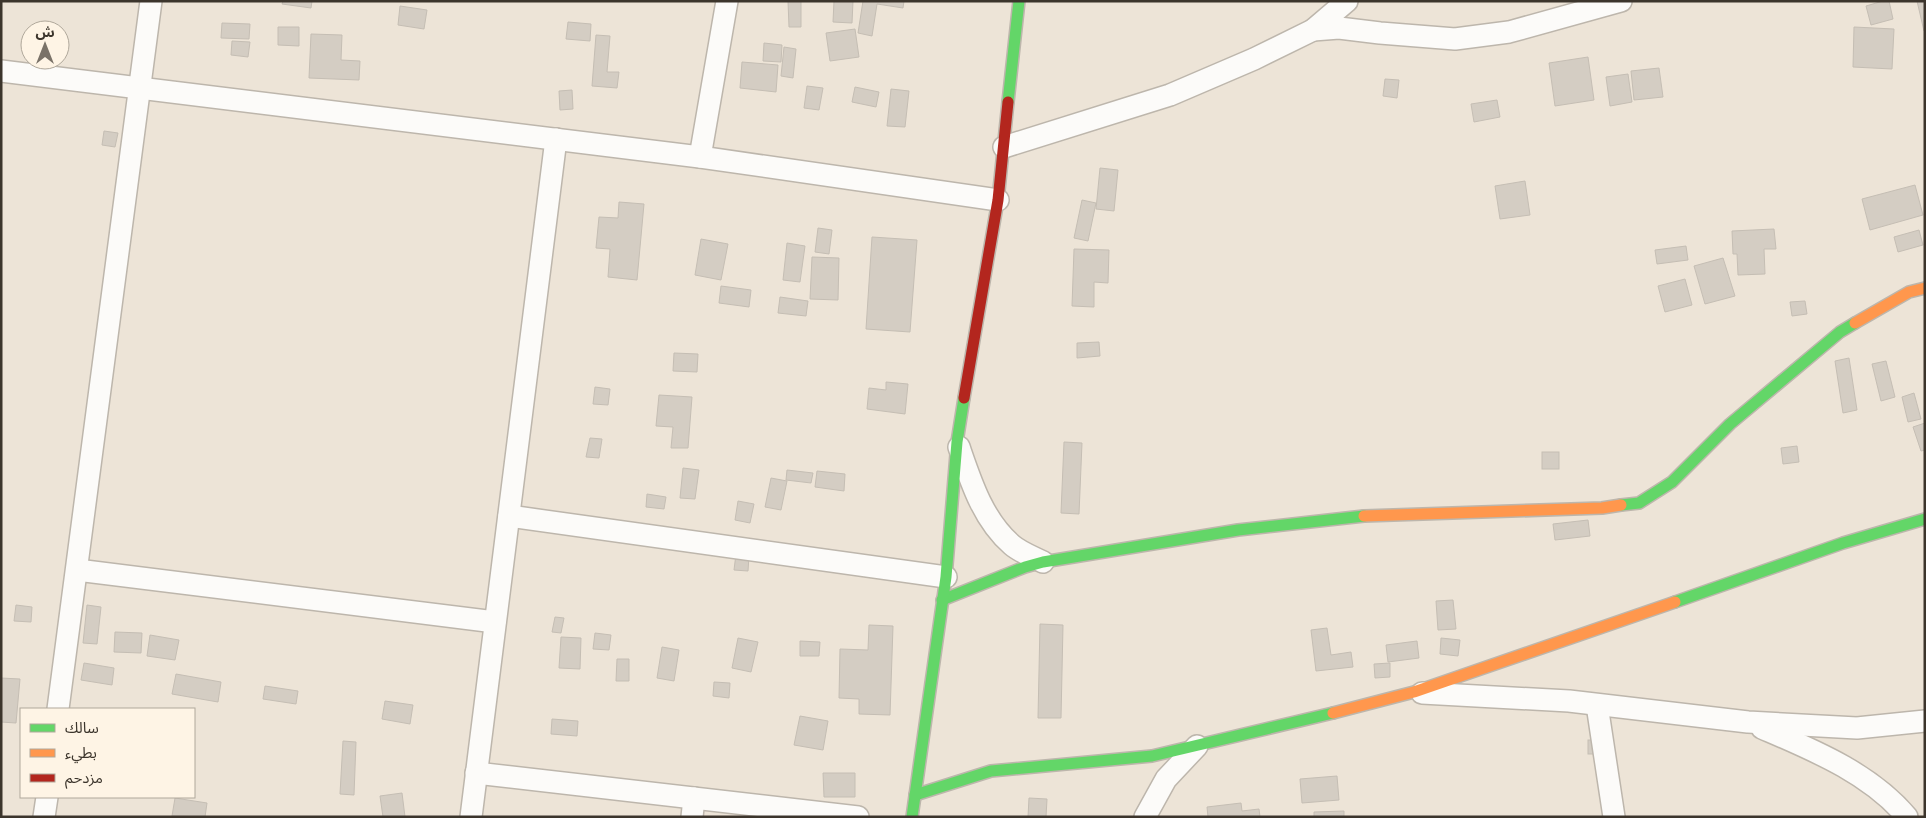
<svg xmlns="http://www.w3.org/2000/svg" width="1926" height="818" font-family="Montserrat,'Noto Sans Arabic',sans-serif">
	<rect width="100%" height="100%" fill="#ede4d7"/>
	<!-- building -->
	<g fill="#d4cdc3" stroke="#c5beb4">
		<path d="M283,1H312L311,8L282,4Z"/>
		<path d="M788,1H801V27H789Z"/>
		<path d="M834,1H853L852,23L833,22Z"/>
		<path d="M863,1H904L903,8L877,4L872,36L858,33Z"/>
		<path d="M1883,1H1889L1893,19L1871,25L1866,6Z"/>
		<path d="M1917,1H1925V31H1924Z"/>
		<path d="M400,6L427,10L424,29L398,25Z"/>
		<path d="M568,22L591,24L590,41L566,39Z"/>
		<path d="M222,23L250,24L249,39L221,38Z"/>
		<path d="M278,27H299V46L278,45Z"/>
		<path d="M1854,27L1894,29L1892,69L1853,67Z"/>
		<path d="M855,29L859,57L830,61L826,33Z"/>
		<path d="M311,34L342,35L341,60L360,61L359,80L309,78Z"/>
		<path d="M596,35L610,36L607,72H619L617,88L592,86Z"/>
		<path d="M232,41L250,42L248,57L231,55Z"/>
		<path d="M764,43L782,45L781,62L763,61Z"/>
		<path d="M784,47L796,49L793,78L781,76Z"/>
		<path d="M1588,57L1594,100L1555,106L1549,63Z"/>
		<path d="M742,62L778,65L776,92L740,88Z"/>
		<path d="M1659,68L1663,97L1634,100L1631,71Z"/>
		<path d="M1628,74L1632,102L1610,106L1606,77Z"/>
		<path d="M1385,79L1399,80L1397,98L1383,96Z"/>
		<path d="M807,86L823,88L819,110L804,108Z"/>
		<path d="M855,87L879,92L876,107L852,102Z"/>
		<path d="M891,89L909,91L905,127L887,126Z"/>
		<path d="M572,90L573,109L560,110L559,91Z"/>
		<path d="M1497,100L1500,117L1474,122L1471,104Z"/>
		<path d="M104,131L118,133L115,147L102,145Z"/>
		<path d="M1100,168L1118,170L1114,211L1096,209Z"/>
		<path d="M1525,181L1530,215L1500,219L1495,186Z"/>
		<path d="M1915,185L1923,215L1870,230L1862,199Z"/>
		<path d="M1082,200L1096,203L1088,241L1074,238Z"/>
		<path d="M619,202L644,204L637,280L608,277L610,249L596,248L599,217L618,218Z"/>
		<path d="M818,228L832,230L829,254L815,252Z"/>
		<path d="M1774,229L1776,249H1764L1765,274L1738,275L1737,254H1733L1732,231Z"/>
		<path d="M1919,230L1923,245L1898,252L1894,237Z"/>
		<path d="M872,237L917,240L910,332L866,329Z"/>
		<path d="M701,239L728,244L721,280L695,275Z"/>
		<path d="M787,243L805,246L800,282L783,280Z"/>
		<path d="M1686,246L1688,260L1657,264L1655,250Z"/>
		<path d="M1074,249L1109,250L1108,283L1094,282V307L1072,306Z"/>
		<path d="M812,257L839,258L838,300L810,299Z"/>
		<path d="M1723,258L1735,296L1705,304L1694,266Z"/>
		<path d="M1685,279L1692,305L1665,312L1658,286Z"/>
		<path d="M721,286L751,290L749,307L719,303Z"/>
		<path d="M780,297L808,301L806,316L778,313Z"/>
		<path d="M1805,301L1807,314L1792,316L1790,302Z"/>
		<path d="M1099,342L1100,356L1077,358V343Z"/>
		<path d="M674,353L698,354L697,372L673,371Z"/>
		<path d="M1849,358L1857,410L1843,413L1835,361Z"/>
		<path d="M1886,361L1895,397L1881,401L1872,364Z"/>
		<path d="M886,382L908,384L905,414L867,409L869,388L886,390Z"/>
		<path d="M595,387L610,389L608,405L593,404Z"/>
		<path d="M1914,393L1921,419L1908,422L1902,397Z"/>
		<path d="M659,395L692,397L688,448H671L673,427L656,426Z"/>
		<path d="M1925,423V450L1921,451L1913,427Z"/>
		<path d="M590,438L602,439L599,458L586,457Z"/>
		<path d="M1064,442L1082,443L1079,514L1061,513Z"/>
		<path d="M1797,446L1799,462L1783,464L1781,448Z"/>
		<rect x="1542" y="452" width="17" height="17"/>
		<path d="M683,468L699,470L695,499L680,498Z"/>
		<path d="M787,470L813,473L811,483L786,480Z"/>
		<path d="M817,471L845,474L844,491L815,487Z"/>
		<path d="M771,478L787,481L781,510L765,507Z"/>
		<path d="M647,494L666,497L664,509L646,507Z"/>
		<path d="M738,501L754,504L750,523L735,520Z"/>
		<path d="M1588,520L1590,536L1555,540L1553,524Z"/>
		<path d="M736,554L749,556L748,571L734,570Z"/>
		<path d="M1453,600L1456,629L1438,630L1436,601Z"/>
		<path d="M16,605L32,607L31,622L14,621Z"/>
		<path d="M87,605L101,607L97,644L83,643Z"/>
		<path d="M555,617L564,618L561,633L552,632Z"/>
		<path d="M1040,624L1063,625L1061,718H1038Z"/>
		<path d="M869,625L893,626L890,715L859,714V699L839,698L840,649L868,650Z"/>
		<path d="M1327,628L1331,655L1351,652L1353,667L1316,671L1311,630Z"/>
		<path d="M115,632L142,633L141,653L114,652Z"/>
		<path d="M595,633L611,635L609,650L593,649Z"/>
		<path d="M150,635L179,640L175,660L147,656Z"/>
		<path d="M561,637L581,638L580,669L559,668Z"/>
		<path d="M738,638L758,642L751,672L732,668Z"/>
		<path d="M1441,638L1460,640L1458,656L1440,654Z"/>
		<path d="M800,641L820,642L819,656H800Z"/>
		<path d="M1417,641L1419,658L1388,662L1386,645Z"/>
		<path d="M662,647L679,650L674,681L657,678Z"/>
		<path d="M617,659H629V681H616Z"/>
		<path d="M84,663L114,668L112,685L81,680Z"/>
		<path d="M1390,663V677L1375,678L1374,664Z"/>
		<path d="M176,674L221,682L218,702L172,694Z"/>
		<path d="M1,678L20,679L16,723L1,722Z"/>
		<path d="M714,682L730,683L729,698L713,696Z"/>
		<path d="M265,686L298,691L296,704L263,699Z"/>
		<path d="M385,701L413,705L410,724L382,719Z"/>
		<path d="M800,716L828,721L823,750L794,745Z"/>
		<path d="M552,719L578,721L577,736L551,734Z"/>
		<rect x="1588" y="740" width="15" height="14"/>
		<path d="M343,741L356,742L354,795L340,794Z"/>
		<path d="M823,773H855V797H824Z"/>
		<path d="M1337,776L1339,800L1302,803L1300,779Z"/>
		<path d="M402,793L405,817H383L380,796Z"/>
		<path d="M175,798L207,803L205,817L172,816Z"/>
		<path d="M1029,798L1047,799L1046,817H1028Z"/>
		<path d="M1241,803L1242,811L1259,809L1260,817H1208L1207,807Z"/>
		<path d="M1344,811V817H1314V812Z"/>
	</g>
	<g fill="none" stroke-linecap="round" stroke-linejoin="round">
		<defs>
			<g id="street">
				<path d="M1313,30L1339,28L1380,33L1455,39L1509,32L1621,1"/>
				<path d="M1,71L700,157L998,200"/>
				<path d="M1004,147L1170,95L1254,59L1313,30L1347,1"/>
				<path d="M700,157L727,1"/>
				<path d="M959,447C971,482 983,520 1012,545C1020,552 1033,557 1043,562"/>
				<path d="M509,516L946,577"/>
				<path d="M77,570L495,622"/>
				<path d="M1422,693L1569,701L1748,722L1857,728L1925,721"/>
				<path d="M1597,705L1614,817"/>
				<path d="M58,709L151,1"/>
				<path d="M1762,728C1813,750 1870,773 1907,817"/>
				<path d="M476,773L858,817"/>
				<path d="M44,817L47,797"/>
				<path d="M471,817L556,139"/>
				<path d="M692,817L694,798"/>
				<path d="M1145,817L1166,779L1197,746"/>
			</g>
			<g id="fast">
				<path d="M1008,102L1019,1"/>
				<path d="M1621,505L1639,503L1672,482L1730,424L1840,332L1855,323"/>
				<path d="M942,600L1025,567L1043,562L1238,530L1364,516"/>
				<path d="M1675,602L1843,543L1925,519"/>
				<path d="M915,795L991,771L1152,756L1333,713"/>
				<path d="M912,817L946,577L957,442L964,398"/>
			</g>
			<g id="slow">
				<path d="M1855,323L1909,292L1925,288"/>
				<path d="M1364,516L1602,508L1621,505"/>
				<path d="M1333,713L1414,692L1675,602"/>
			</g>
			<path id="jam" d="M964,398L998,200L1008,102"/>
		</defs>
		<!-- street casing -->
		<use href="#street" stroke="#bdb6ac" stroke-width="24"/>
		<!-- fast casing -->
		<use href="#fast" stroke="#bdb6ac" stroke-width="14"/>
		<!-- slow casing -->
		<use href="#slow" stroke="#bdb6ac" stroke-width="14"/>
		<!-- jam casing -->
		<use href="#jam" stroke="#bdb6ac" stroke-width="14"/>
		<!-- street -->
		<use href="#street" stroke="#fcfbf9" stroke-width="21"/>
		<!-- fast -->
		<use href="#fast" stroke="#63d668" stroke-width="11"/>
		<!-- slow -->
		<use href="#slow" stroke="#ff974d" stroke-width="11"/>
		<!-- jam -->
		<use href="#jam" stroke="#b3261e" stroke-width="11"/>
	</g>
	<!-- border -->
	<rect width="1926" height="818" fill="none" stroke="#3c352c" stroke-width="5"/>
	<!-- legend -->
	<rect x="20" y="708" width="175" height="90" fill="#fef4e5" stroke="#b0a89b"/>
	<rect x="30" y="724" width="25" height="8" fill="#63d668" stroke="#b0a89b"/>
	<text x="65" y="733" font-size="15" fill="#3c352c">سالك</text>
	<rect x="30" y="749" width="25" height="8" fill="#ff974d" stroke="#b0a89b"/>
	<text x="65" y="758" font-size="15" fill="#3c352c">بطيء</text>
	<rect x="30" y="774" width="25" height="8" fill="#b3261e" stroke="#b0a89b"/>
	<text x="65" y="783" font-size="15" fill="#3c352c">مزدحم</text>
	<!-- north arrow -->
	<g transform="translate(45 45)"><circle r="24" fill="#fef4e5" stroke="#b0a89b"/>
	<path d="M0-4L9 19L0 12L-9 19Z" fill="#7a7268"/>
	<text y="-8" font-size="14" font-weight="bold" text-anchor="middle" fill="#3c352c">ش</text>
	</g>
</svg>
